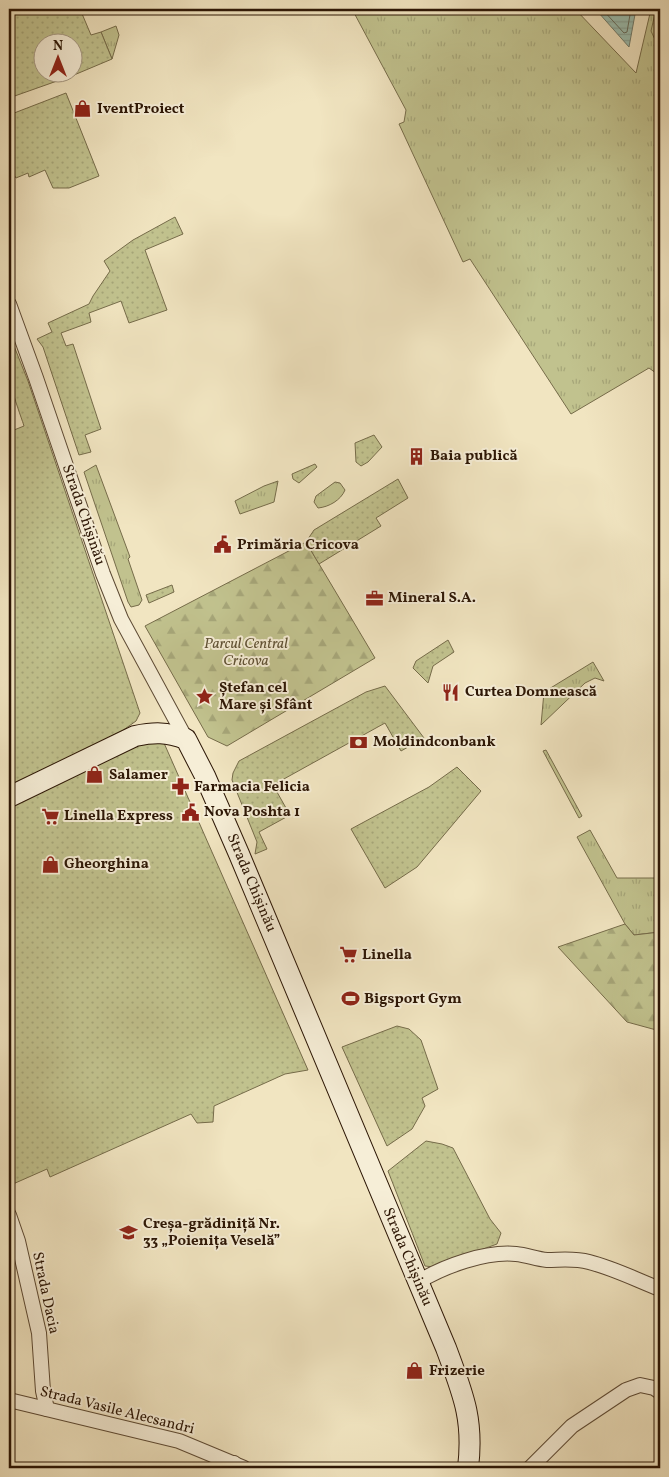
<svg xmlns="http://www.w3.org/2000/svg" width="669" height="1477" font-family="Vollkorn,serif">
	<defs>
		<pattern id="grass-tufts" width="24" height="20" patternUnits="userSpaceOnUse" patternTransform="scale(1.25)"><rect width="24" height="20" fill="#c1c28e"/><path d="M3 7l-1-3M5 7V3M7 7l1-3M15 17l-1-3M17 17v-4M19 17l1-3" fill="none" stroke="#a6a679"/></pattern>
		<pattern id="forest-firs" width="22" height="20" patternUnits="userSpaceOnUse" patternTransform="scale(1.25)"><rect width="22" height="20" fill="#c1c28e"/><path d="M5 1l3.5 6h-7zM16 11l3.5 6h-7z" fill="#a6a679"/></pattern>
		<pattern id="wetland-marsh" width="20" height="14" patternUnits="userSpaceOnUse" patternTransform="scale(1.25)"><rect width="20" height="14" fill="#c1c28e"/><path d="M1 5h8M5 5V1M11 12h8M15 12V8" fill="none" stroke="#a6a679"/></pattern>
		<pattern id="garden-dots" width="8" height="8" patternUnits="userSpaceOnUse" patternTransform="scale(1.25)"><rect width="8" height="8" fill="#c1c28e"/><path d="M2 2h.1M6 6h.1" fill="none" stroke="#a6a679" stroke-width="1.8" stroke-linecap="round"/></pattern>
		<pattern id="water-rules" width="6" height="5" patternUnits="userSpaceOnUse" patternTransform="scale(1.25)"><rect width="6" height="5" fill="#9bbfb1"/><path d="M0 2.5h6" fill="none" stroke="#86a397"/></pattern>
	</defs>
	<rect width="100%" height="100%" fill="#f1e5c1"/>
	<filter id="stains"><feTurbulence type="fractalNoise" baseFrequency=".004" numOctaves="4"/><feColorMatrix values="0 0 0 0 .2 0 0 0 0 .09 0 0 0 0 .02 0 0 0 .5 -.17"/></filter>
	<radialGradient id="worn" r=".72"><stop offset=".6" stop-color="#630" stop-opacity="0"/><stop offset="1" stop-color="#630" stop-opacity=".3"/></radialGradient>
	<!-- grass -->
	<g fill="url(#grass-tufts)" stroke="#766c4a">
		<path d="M352,9H575L636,73L651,9H660V376L649,368L571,414L470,259L463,262L399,124L404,122L406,110Z"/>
		<path d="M116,26L119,35L112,59L101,32Z"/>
		<path d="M96,465L130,557L128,559L142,600L139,605L131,607L128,602L84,472Z"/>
		<path d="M278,481L274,502L240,514L235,501L264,486Z"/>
		<path d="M335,482L340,483L345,490C341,500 329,507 318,508L314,502L316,496Z"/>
		<path d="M593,662L604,681L595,678L585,683L541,725L544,692Z"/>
		<path d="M546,750L582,816L579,818L543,751Z"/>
		<path d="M590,830L617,878H660V932L634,935L625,924L577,837Z"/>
	</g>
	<!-- forest -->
	<g fill="url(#forest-firs)" stroke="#766c4a">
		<path d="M306,542L375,658L227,746L208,737L145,626Z"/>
		<path d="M625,924L634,935L660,932V1031L627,1022L558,947Z"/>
	</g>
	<!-- wetland -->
	<path fill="url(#wetland-marsh)" stroke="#766c4a" d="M656,9H660V47L658,46L651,31Z"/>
	<!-- garden -->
	<g fill="url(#garden-dots)" stroke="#766c4a" fill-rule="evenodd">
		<path d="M9,9H80L91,35L101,32L112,59L74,75L9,98ZM72,42V72H42V42Z"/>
		<path d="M66,93L99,176L69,188H53L45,170L29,177L28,173L16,178L9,166V115Z"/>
		<path d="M175,217L183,234L145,250L167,310L129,323L121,301L89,313L91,322L61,333L66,346L73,344L101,429L85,435L91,452L79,455L43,347L37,339L52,332L48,323L89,304L93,296L110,271L104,261L133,240Z"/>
		<path d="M14,346L28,381L140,713L136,721L122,731L9,786V432L24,426C17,404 0,366 14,346Z"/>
		<path d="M374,435L382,447L368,462L361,466L356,462L355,443Z"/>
		<path d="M315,464L317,467L299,483L293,479L292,474Z"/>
		<path d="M398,479L408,498L376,518L381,526L319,564L306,542L314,530Z"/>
		<path d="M172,585L174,592L149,603L146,595Z"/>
		<path d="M448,640L454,652L433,666L428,683L413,668L416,661Z"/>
		<path d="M385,686L424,738L401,751L385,723L273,785L290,815L259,832L267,849L255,854L257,842L232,780L233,773L239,761L366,692Z"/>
		<path d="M164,743L308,1070L285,1074L214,1106L213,1122L197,1123L191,1114L50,1177L47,1169L13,1184L9,1179V806L134,744Z"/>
		<path d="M457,767L481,791L417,867L385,888L351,829L429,787Z"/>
		<path d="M397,1026L409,1029L421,1040L438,1089L422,1098L425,1106L412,1129L387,1146L342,1047Z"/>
		<path d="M426,1141L442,1144L453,1148L490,1219L501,1233L497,1244L434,1267L425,1266L388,1171Z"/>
	</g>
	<!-- water -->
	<path fill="url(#water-rules)" stroke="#6f7b6c" d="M597,9H636L629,47L598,12Z"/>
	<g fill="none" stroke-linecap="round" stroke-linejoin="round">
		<!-- shore -->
		<path stroke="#646a5b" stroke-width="1" d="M602,9L624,33L627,32L631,9"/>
		<defs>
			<g id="street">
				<path d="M9,304L36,378L103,574L121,619L186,739"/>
				<path d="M9,1215L18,1241L39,1333L43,1391L47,1409"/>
				<path d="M418,1282C444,1266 486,1251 516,1254C527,1255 536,1259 547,1260C561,1260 574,1258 589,1262C613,1268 637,1280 660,1289"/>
				<path d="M9,1400L179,1441L244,1468"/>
				<path d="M213,1468L234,1463"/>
				<path d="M530,1468L572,1426L626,1390L640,1385L654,1388L660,1392"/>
			</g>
			<path id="secondary" d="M9,797L135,736C155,732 166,732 186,739L205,776L239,854L446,1348C463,1394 474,1419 468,1468"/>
		</defs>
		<!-- street casing -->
		<use href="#street" stroke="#5d4a34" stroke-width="16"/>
		<!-- secondary casing -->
		<use href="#secondary" stroke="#2c1605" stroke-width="22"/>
		<!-- street -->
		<use href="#street" stroke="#f6eed7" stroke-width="14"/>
		<!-- secondary -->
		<use href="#secondary" stroke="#f6eed7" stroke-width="20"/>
	</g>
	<!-- icons -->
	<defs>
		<symbol id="shop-bare" viewBox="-9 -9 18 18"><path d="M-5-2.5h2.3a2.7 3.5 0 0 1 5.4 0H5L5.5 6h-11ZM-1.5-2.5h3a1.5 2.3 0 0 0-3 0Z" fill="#8f2418" stroke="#f6eed7" stroke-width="2.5" paint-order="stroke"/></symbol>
		<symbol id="building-bare" viewBox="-9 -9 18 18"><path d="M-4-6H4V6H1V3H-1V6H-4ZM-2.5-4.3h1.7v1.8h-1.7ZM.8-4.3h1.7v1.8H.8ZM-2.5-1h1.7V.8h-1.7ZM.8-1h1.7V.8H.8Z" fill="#8f2418" stroke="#f6eed7" stroke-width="2.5" paint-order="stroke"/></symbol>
		<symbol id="civic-bare" viewBox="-9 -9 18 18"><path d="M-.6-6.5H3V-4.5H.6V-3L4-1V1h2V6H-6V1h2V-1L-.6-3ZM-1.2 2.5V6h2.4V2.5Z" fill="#8f2418" stroke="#f6eed7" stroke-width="2.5" paint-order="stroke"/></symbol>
		<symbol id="office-bare" viewBox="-9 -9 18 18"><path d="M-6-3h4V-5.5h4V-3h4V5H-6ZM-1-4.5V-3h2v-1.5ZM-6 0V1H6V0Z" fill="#8f2418" stroke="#f6eed7" stroke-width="2.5" paint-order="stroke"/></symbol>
		<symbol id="restaurant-bare" viewBox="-9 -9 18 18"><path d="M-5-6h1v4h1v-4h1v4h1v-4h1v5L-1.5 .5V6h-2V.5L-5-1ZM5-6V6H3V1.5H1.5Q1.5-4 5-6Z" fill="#8f2418" stroke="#f6eed7" stroke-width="2.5" paint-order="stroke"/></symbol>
		<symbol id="sight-bare" viewBox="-9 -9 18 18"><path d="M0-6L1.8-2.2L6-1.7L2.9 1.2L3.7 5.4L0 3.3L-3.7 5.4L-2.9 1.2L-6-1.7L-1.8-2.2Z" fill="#8f2418" stroke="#f6eed7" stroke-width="2.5" paint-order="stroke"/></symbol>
		<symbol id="bank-bare" viewBox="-9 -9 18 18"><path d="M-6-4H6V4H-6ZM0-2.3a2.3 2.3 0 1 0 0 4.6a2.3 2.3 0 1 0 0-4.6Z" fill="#8f2418" stroke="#f6eed7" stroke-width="2.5" paint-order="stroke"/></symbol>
		<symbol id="pharmacy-bare" viewBox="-9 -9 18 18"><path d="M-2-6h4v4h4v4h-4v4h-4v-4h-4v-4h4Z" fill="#8f2418" stroke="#f6eed7" stroke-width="2.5" paint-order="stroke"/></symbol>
		<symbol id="supermarket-bare" viewBox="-9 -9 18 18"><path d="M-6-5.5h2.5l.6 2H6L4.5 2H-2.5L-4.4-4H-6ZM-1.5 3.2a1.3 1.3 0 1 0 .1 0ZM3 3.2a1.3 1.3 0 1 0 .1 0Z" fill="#8f2418" stroke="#f6eed7" stroke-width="2.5" paint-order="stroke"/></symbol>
		<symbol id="stadium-bare" viewBox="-9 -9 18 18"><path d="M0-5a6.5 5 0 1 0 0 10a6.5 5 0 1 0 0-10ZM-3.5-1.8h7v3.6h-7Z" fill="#8f2418" stroke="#f6eed7" stroke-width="2.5" paint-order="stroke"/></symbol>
		<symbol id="school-bare" viewBox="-9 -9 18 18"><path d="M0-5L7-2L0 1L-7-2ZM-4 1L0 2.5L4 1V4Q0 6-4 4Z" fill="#8f2418" stroke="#f6eed7" stroke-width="2.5" paint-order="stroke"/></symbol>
	</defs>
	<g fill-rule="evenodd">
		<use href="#shop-bare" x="70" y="96" width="25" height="25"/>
		<use href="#building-bare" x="404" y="444" width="25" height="25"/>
		<use href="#civic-bare" x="210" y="532" width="25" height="25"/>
		<use href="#office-bare" x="362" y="586" width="25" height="25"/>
		<use href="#restaurant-bare" x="438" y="680" width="25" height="25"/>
		<use href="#sight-bare" x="192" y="684" width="25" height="25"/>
		<use href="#bank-bare" x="346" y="730" width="25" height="25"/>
		<use href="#shop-bare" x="82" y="762" width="25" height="25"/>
		<use href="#pharmacy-bare" x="168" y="774" width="25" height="25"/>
		<use href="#civic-bare" x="178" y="800" width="25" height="25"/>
		<use href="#supermarket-bare" x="38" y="804" width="25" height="25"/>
		<use href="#shop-bare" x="38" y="852" width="25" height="25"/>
		<use href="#supermarket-bare" x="336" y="942" width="25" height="25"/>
		<use href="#stadium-bare" x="338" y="986" width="25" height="25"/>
		<use href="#school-bare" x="116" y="1220" width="25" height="25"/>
		<use href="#shop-bare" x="402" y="1358" width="25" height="25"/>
	</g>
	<g text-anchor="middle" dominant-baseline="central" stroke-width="4" stroke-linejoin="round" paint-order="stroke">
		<!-- poi labels -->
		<g font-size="15" font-weight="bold" fill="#2c1605" stroke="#f6eed7" text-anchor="start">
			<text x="97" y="109">IventProiect</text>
			<text x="430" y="456">Baia publică</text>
			<text x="237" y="545">Primăria Cricova</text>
			<text x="388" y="598">Mineral S.A.</text>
			<text x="219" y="688">Ștefan cel<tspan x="219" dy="17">Mare și Sfânt</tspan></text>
			<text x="465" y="692">Curtea Domnească</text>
			<text x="373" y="742">Moldindconbank</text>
			<text x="109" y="775">Salamer</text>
			<text x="194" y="787">Farmacia Felicia</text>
			<text x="204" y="812">Nova Poshta 1</text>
			<text x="64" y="816">Linella Express</text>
			<text x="64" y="864">Gheorghina</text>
			<text x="362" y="955">Linella</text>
			<text x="364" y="999">Bigsport Gym</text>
			<text x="143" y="1224">Creșa-grădiniță Nr.<tspan x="143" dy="17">33 „Poienița Veselă”</tspan></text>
			<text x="429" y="1371">Frizerie</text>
		</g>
		<!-- street labels -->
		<g font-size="15" fill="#2c1605" stroke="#f6eed7">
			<text transform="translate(83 515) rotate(71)">Strada Chișinău</text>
			<text transform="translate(251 883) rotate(67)">Strada Chișinău</text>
			<text transform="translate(407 1257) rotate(67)">Strada Chișinău</text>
			<text transform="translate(45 1293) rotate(78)">Strada Dacia</text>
			<text transform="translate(117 1411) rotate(14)">Strada Vasile Alecsandri</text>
		</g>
		<!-- park labels -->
		<g font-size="15" font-style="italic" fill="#605235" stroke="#f6eed7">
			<text x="246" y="644">Parcul Central<tspan x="246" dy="17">Cricova</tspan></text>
		</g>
	</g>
	<!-- margin -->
	<rect width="669" height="1477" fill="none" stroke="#f1e5c1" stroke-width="30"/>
	<rect x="10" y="10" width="649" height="1457" fill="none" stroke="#2c1605" stroke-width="2.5"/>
	<rect x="15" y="15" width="639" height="1447" fill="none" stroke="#2c1605"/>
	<!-- north arrow -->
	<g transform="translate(58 58)"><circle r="24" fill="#f6eed7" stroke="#a59883"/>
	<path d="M0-4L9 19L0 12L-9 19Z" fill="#8f2418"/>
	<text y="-8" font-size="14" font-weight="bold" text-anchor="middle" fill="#2c1605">N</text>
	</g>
	<rect width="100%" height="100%" filter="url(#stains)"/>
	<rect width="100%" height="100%" fill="url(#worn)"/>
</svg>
